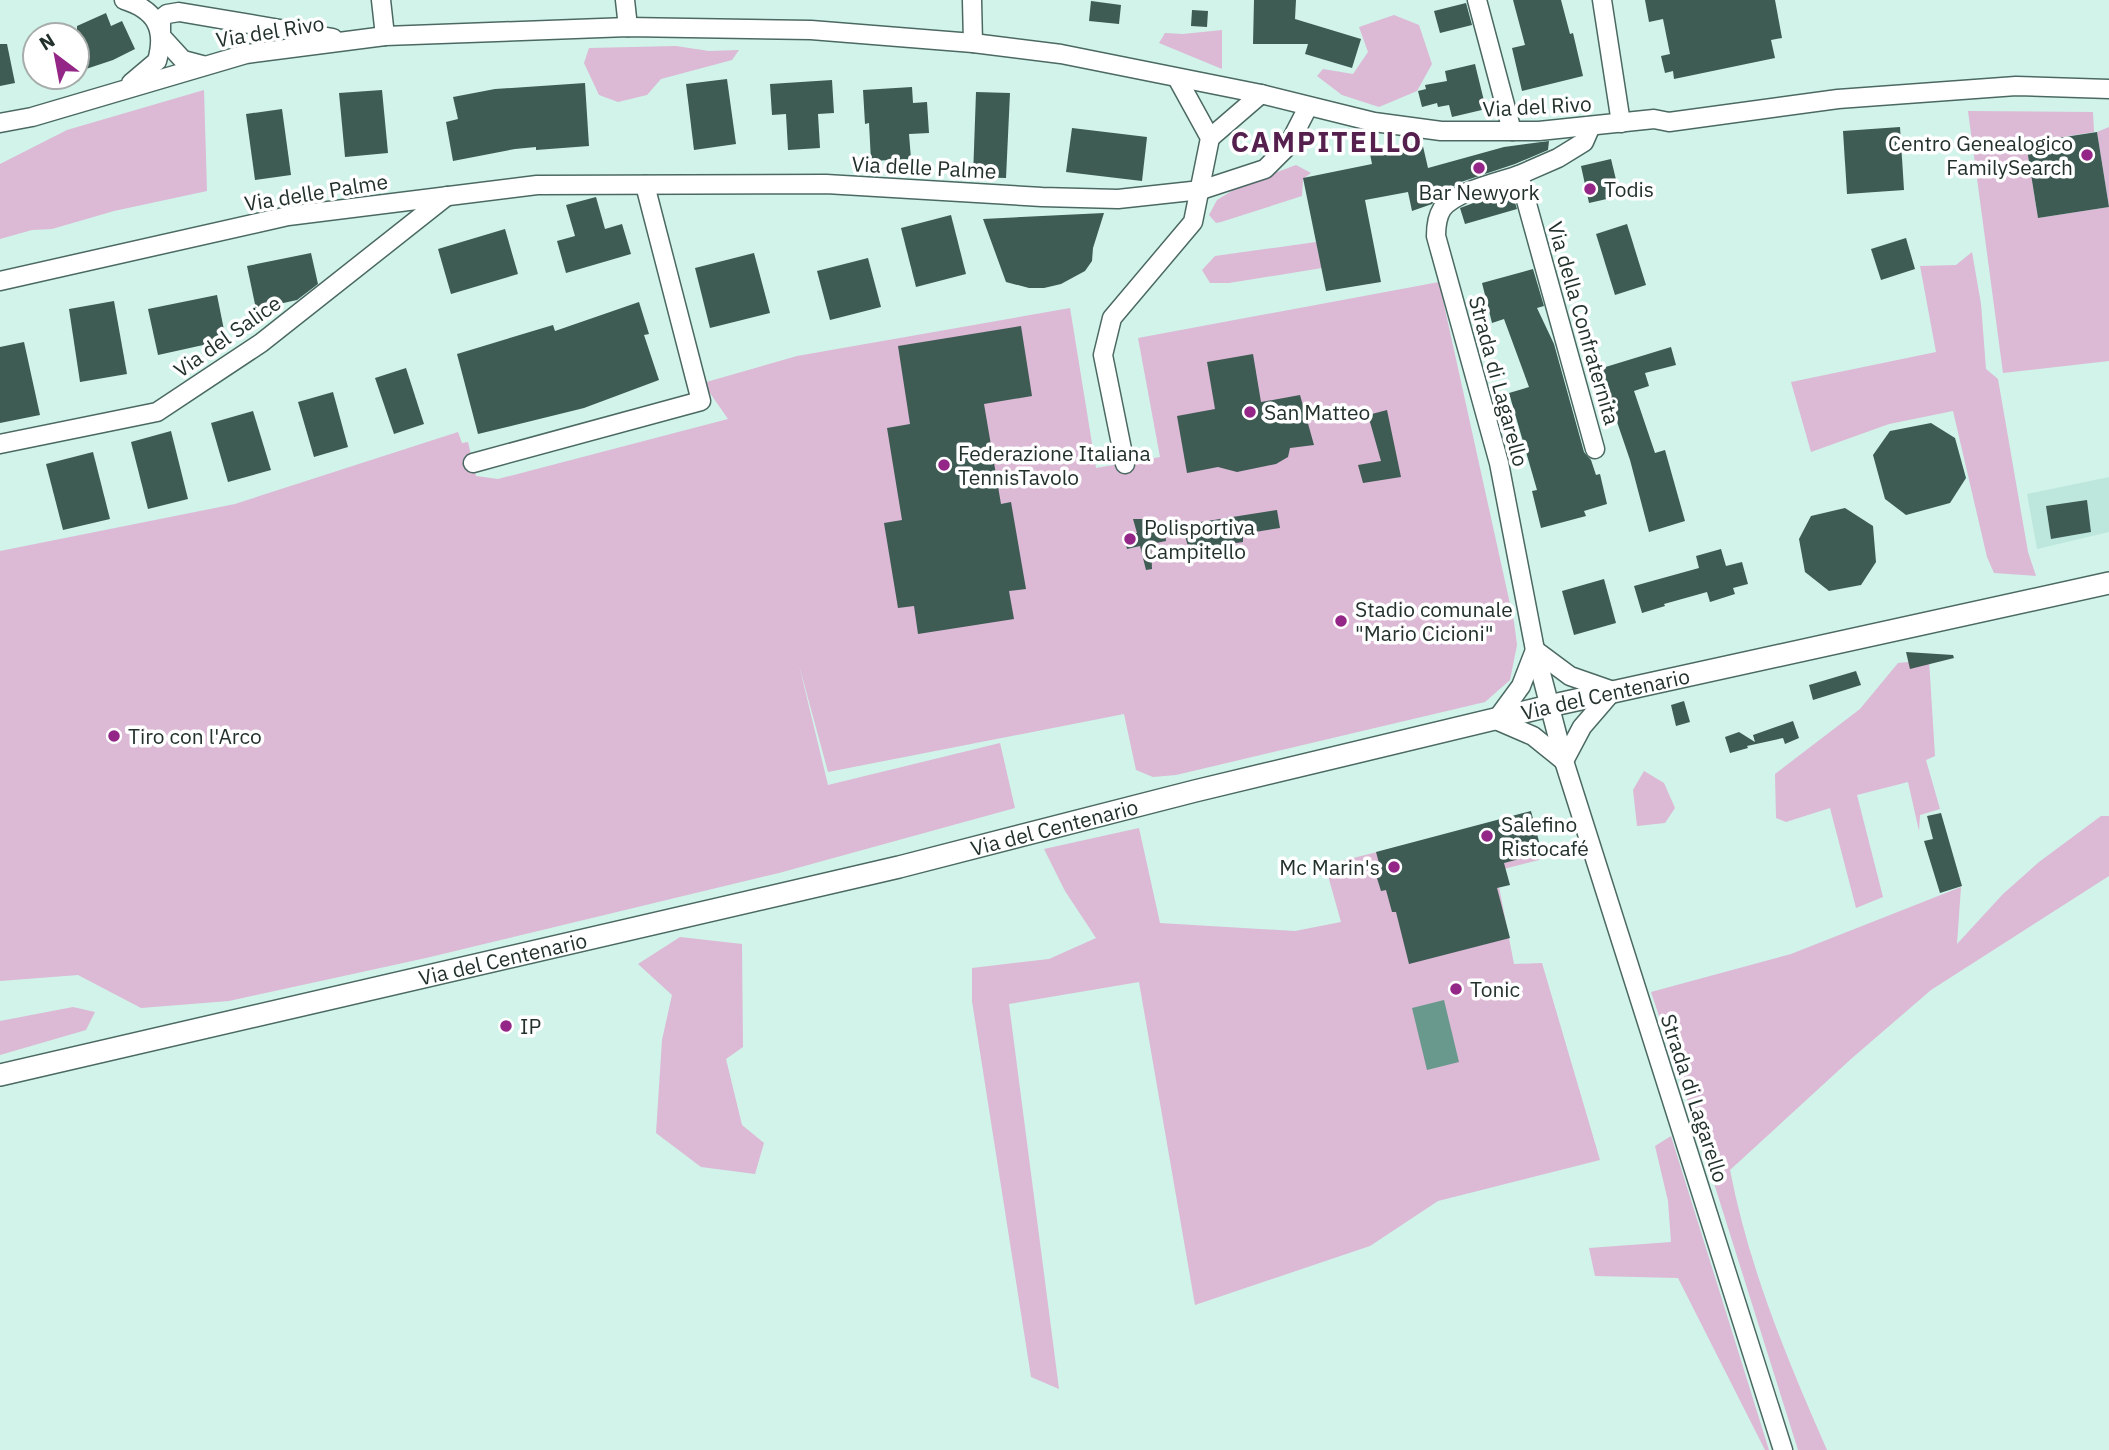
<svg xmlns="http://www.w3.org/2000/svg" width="2109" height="1450" font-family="'IBM Plex Sans',sans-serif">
	<rect width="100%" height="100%" fill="#d1f3ea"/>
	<!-- built -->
	<path fill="#bde7dc" d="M2109,477V532L2037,549L2027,494Z"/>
	<!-- green -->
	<g fill="#dcb9d5">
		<path d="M1394,15L1419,25L1432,64L1417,91L1379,107L1342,95L1317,76L1323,69L1353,74L1368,52L1359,27Z"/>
		<path d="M1222,30V69L1159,43L1165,33L1183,34Z"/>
		<path d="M676,46L709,51L739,50L732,60L661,79L647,95L618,102L599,95L584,63L589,48Z"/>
		<path d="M204,90L207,191L114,211L52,229L32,230L0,239V164L67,130Z"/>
		<path d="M1968,111L2093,112L2094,132L2026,143L2038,218L2109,207L2097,132L2109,127V361L2003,373Z"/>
		<path d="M1296,165L1311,173L1303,179L1302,196L1221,222L1216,223L1209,215L1217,200L1240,186Z"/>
		<path d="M1316,242L1322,268L1229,283H1210L1202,270L1215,256Z"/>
		<path d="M1972,252L1981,304L1986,369L1998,379L2028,552L2036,576L1994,573L1987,557L1953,411L1889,424L1811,452L1791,382L1936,352L1920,266L1956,265Z"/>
		<path d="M1439,282L1514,622L1517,645L1510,680L1485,702L1176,775L1153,777L1136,770L1124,714L828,772L799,665L828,785L1000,743L1015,808L779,873L426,958L229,1001L141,1008L78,975L0,981V551L235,504L458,432L462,443L468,442L476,476L498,479L728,419L703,383L797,356L1070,308L1096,468L1160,457L1138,338Z"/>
		<path d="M1929,660L1935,756L1926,760L1940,809L1920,815L1919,831L1908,782L1857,795L1883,897L1856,908L1830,808L1786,822L1776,818L1775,774L1860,709L1898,663Z"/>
		<path d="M1644,771L1664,783L1675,808L1665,823L1637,826L1633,790Z"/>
		<path d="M1530,814L1539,860L1496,871L1514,964L1542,963L1600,1160L1438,1201L1370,1246L1195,1305L1139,982L1009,1004L1059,1389L1031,1377L972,1001V968L1049,959L1096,938L1065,891L1044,849L1139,828L1160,923L1295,931L1341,922L1325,865Z"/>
		<path d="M2101,816H2109V876L1931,990L1851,1059L1730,1170C1749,1268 1787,1359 1827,1450H1798L1696,1126L1651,992L1791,954L1961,887L1957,944L2003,894L2039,862Z"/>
		<path d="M680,937L742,944L743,1047L726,1059L742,1125L764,1143L755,1174L701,1167L656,1133L662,1040L672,995L638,964Z"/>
		<path d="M73,1007L95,1012L86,1030L0,1055V1021Z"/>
		<path d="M1671,1136L1769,1450H1765L1678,1278L1595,1276L1589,1248L1671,1242L1668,1201L1655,1146Z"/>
	</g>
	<!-- water -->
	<path fill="#69998d" d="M1444,1000L1459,1062L1427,1070L1412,1008Z"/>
	<!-- building -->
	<g fill="#3e5b54">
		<path d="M1254,0H1296L1295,19L1361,39L1352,68L1305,54L1308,44H1253Z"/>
		<path d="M1513,0H1561L1570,34L1573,33L1583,76L1522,91L1512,48L1525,45Z"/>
		<path d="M1645,0H1775L1782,38L1771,40L1775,58L1674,79L1673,71L1665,73L1661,56L1670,54L1663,19L1649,22Z"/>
		<path d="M1091,1L1121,5L1119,24L1089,21Z"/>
		<path d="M1466,3L1472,25L1440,33L1434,11Z"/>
		<path d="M1192,10L1208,11L1207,27L1191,26Z"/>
		<path d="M106,13L111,26L122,21L135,49L113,60L77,72V26Z"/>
		<path d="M0,44H7L15,83L0,86Z"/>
		<path d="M1475,64L1486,109L1452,117L1449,105L1438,107L1437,103L1422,107L1418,91L1426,89L1425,85L1447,81L1445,71Z"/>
		<path d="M727,79L736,144L694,150L686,84Z"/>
		<path d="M832,80L834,113L818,114L820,148L788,150L786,114L772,115L770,84Z"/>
		<path d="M585,83L589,146L536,150V147L515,149L453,161L446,122L458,119L453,97L495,89Z"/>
		<path d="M912,87L913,103L927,102L929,133L909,134L911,159L871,161L869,123L865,124L863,90Z"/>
		<path d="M382,90L388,153L345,157L339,93Z"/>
		<path d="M976,92L1010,93L1006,178L973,177Z"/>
		<path d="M282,109L291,175L255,180L246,114Z"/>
		<path d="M1900,127L1904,190L1847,194L1843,131Z"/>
		<path d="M1072,128L1147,137L1142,181L1066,172Z"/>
		<path d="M2097,132L2109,207L2038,218L2026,143Z"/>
		<path d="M1549,141L1548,150L1515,164L1461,182L1442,193L1432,204L1412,211L1408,192L1365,200L1381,282L1326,291L1303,178L1372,164L1370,154L1422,142L1428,168L1504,147Z"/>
		<path d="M1611,159L1620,196L1589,203L1581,166Z"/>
		<path d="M1511,189L1517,209L1465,224L1460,208Z"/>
		<path d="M596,197L605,229L622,224L631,254L566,273L557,241L575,236L566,205Z"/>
		<path d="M1104,213L1093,248L1092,261L1085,271L1061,284L1044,288H1029L1006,282L983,219Z"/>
		<path d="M951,215L966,274L916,287L901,228Z"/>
		<path d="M1627,224L1646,285L1615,295L1596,234Z"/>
		<path d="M505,229L518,274L451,294L438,249Z"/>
		<path d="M1906,238L1915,269L1881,280L1871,249Z"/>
		<path d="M311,253L318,284L297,300L256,309L247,266Z"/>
		<path d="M754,253L770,313L710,328L695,268Z"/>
		<path d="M868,258L881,307L830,320L817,271Z"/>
		<path d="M1533,269L1544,306L1537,308L1554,344L1584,452L1591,460L1596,475L1600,474L1607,504L1584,511L1586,516L1541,528L1532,491L1537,490L1509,393L1529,387L1504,319L1492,323L1482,283Z"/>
		<path d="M217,295L226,340L158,355L148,309Z"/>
		<path d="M114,301L127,374L80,382L69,309Z"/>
		<path d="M639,302L649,334L644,335L659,380L584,408L478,434L457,354L553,325L555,331Z"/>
		<path d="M1021,326L1032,396L984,404L1001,504L1011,502L1026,589L1009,591L1014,619L918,634L914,606L898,608L884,523L902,520L887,428L910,424L898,346Z"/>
		<path d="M24,342L40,415L0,423V347Z"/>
		<path d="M1671,347L1676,365L1645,373L1649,386L1634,391L1655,453L1665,450L1685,521L1649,532L1630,460L1599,369Z"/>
		<path d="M1253,354L1261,402L1300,395L1314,445L1290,448L1288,457L1276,464L1237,472L1218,467L1187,473L1177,416L1215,409L1207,362Z"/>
		<path d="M406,368L424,424L394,434L375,378Z"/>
		<path d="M333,392L348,447L314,457L298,402Z"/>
		<path d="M1387,410L1401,477L1363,483L1358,465L1381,461L1368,415Z"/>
		<path d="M253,411L271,470L228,482L211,423Z"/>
		<path d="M1931,423L1955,438L1966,478L1950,503L1906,515L1885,499L1873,455L1890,431Z"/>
		<path d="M171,431L188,499L148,509L131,442Z"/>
		<path d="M93,452L110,519L63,530L46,464Z"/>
		<path d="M2087,500L2091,532L2051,539L2046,506Z"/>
		<path d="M1845,508L1873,526L1876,562L1861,585L1829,591L1805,572L1799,539L1811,516Z"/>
		<path d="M1277,510L1280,528L1243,534V542L1189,550L1182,525Z"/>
		<path d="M1133,519H1151V532L1165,530L1166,541L1151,544L1152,569L1146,570L1140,546L1127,549L1124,535L1137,533Z"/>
		<path d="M1721,549L1726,566L1742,562L1748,584L1733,588L1735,594L1710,602L1707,592L1664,604L1665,606L1642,613L1634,586L1699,568L1696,556Z"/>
		<path d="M1604,579L1616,623L1574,635L1562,591Z"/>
		<path d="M1906,652L1953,655L1954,658L1910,669Z"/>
		<path d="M1856,671L1861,685L1813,700L1809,685Z"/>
		<path d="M1684,701L1690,722L1676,726L1671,705Z"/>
		<path d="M1793,721L1799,738L1785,744L1783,738L1747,746L1748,748L1730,753L1725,737L1739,732L1755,742L1753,735Z"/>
		<path d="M1531,811L1542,853L1504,863L1510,885L1497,888L1510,938L1409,964L1396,912H1392L1386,890L1381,891L1376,875L1382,874L1376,852Z"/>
		<path d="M1941,813L1962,886L1940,893L1924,841L1933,839L1927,816Z"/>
	</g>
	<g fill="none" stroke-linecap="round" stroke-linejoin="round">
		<defs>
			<g id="minor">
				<path d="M124,0C156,10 166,29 157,61L131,83"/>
				<path d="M381,0L385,36"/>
				<path d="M625,0L628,27"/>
				<path d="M972,0L973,43"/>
				<path d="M1477,0L1512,131"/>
				<path d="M1602,0L1621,123"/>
				<path d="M202,65L183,60L161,36V19L167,14L179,12L333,38"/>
				<path d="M0,123L32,117L246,54L385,36L628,27L811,30L973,43L1061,54L1261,94L1374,122L1441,131H1539L1654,119L1669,122L1838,99L2016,86L2109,89"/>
				<path d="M1591,126L1584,142L1558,158L1519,175L1595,449"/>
				<path d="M1210,138L1261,94"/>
				<path d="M1519,175C1499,182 1454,192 1442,209C1437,217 1436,227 1436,236L1499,463L1535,650L1564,761L1783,1450"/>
				<path d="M0,281L288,216L537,185L826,184L1042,197L1118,199L1201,190L1265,169L1288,146L1308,107"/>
				<path d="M0,444L157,412L261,343L447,196"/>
				<path d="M473,463L701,401L645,185"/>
				<path d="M1125,464L1103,355L1112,318L1193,222L1210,138L1177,78"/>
				<path d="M1535,650L1570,676L1613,691L1582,727L1564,761"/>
				<path d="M1535,650L1521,686L1496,720L1533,736L1564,761"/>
			</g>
			<g id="tertiary">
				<path id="s1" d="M0,1075L899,867L1195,791L1549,706L2109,583"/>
			</g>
		</defs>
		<!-- minor casing -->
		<use href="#minor" stroke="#4b6962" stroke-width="21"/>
		<!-- tertiary casing -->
		<use href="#tertiary" stroke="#4b6962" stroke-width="24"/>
		<!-- minor -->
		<use href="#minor" stroke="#fff" stroke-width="18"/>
		<!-- tertiary -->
		<use href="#tertiary" stroke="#fff" stroke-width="21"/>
	</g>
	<!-- markers -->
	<g fill="#942688" stroke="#fff" stroke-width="2.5">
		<circle cx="2087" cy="155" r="7"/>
		<circle cx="1479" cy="168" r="7"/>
		<circle cx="1590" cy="189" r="7"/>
		<circle cx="1250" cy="412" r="7"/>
		<circle cx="944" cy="465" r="7"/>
		<circle cx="1130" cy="539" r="7"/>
		<circle cx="1341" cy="621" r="7"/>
		<circle cx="114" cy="736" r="7"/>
		<circle cx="1487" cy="836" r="7"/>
		<circle cx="1394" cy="867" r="7"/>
		<circle cx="1456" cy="989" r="7"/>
		<circle cx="506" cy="1026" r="7"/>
	</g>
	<g text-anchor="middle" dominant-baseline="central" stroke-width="7" stroke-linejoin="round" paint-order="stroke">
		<!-- street labels -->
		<g font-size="21" fill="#23312d" stroke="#fff">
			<text transform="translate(270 31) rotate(-9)">Via del Rivo</text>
			<text transform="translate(1537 106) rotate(-3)">Via del Rivo</text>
			<text transform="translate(924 167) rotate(3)">Via delle Palme</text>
			<text transform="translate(316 192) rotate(-9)">Via delle Palme</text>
			<text transform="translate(1584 323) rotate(74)">Via della Confraternita</text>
			<text transform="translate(227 336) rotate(-35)">Via del Salice</text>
			<text transform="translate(1499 381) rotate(75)">Strada di Lagarello</text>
			<text stroke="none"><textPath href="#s1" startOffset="1650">Via del Centenario</textPath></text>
			<text stroke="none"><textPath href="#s1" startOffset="1083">Via del Centenario</textPath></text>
			<text stroke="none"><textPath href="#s1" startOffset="516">Via del Centenario</textPath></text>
			<text transform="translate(1695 1098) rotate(72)">Strada di Lagarello</text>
		</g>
		<!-- poi labels -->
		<g font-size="21" fill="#23312d" stroke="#fff" text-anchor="start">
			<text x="2073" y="143" text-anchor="end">Centro Genealogico<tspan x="2073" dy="24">FamilySearch</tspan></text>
			<text x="1604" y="189">Todis</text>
			<text x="1479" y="192" text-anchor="middle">Bar Newyork</text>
			<text x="1264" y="412">San Matteo</text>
			<text x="958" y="453">Federazione Italiana<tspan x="958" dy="24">TennisTavolo</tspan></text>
			<text x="1144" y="527">Polisportiva<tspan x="1144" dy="24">Campitello</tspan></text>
			<text x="1355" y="609">Stadio comunale<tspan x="1355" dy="24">"Mario Cicioni"</tspan></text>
			<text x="128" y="736">Tiro con l'Arco</text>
			<text x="1501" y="824">Salefino<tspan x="1501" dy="24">Ristocafé</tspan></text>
			<text x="1380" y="867" text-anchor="end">Mc Marin's</text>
			<text x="1470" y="989">Tonic</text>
			<text x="520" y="1026">IP</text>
		</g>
		<!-- district labels -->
		<g font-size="28" font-weight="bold" letter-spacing="2" fill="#55204e" stroke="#fff">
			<text x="1327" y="141">CAMPITELLO</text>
		</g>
	</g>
	<!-- north arrow -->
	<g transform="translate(56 56) rotate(328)"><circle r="33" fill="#ffffff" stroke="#a7adab" stroke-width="2"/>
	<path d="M0-5L12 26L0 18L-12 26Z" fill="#942688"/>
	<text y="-10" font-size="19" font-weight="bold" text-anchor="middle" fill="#23312d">N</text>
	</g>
</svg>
